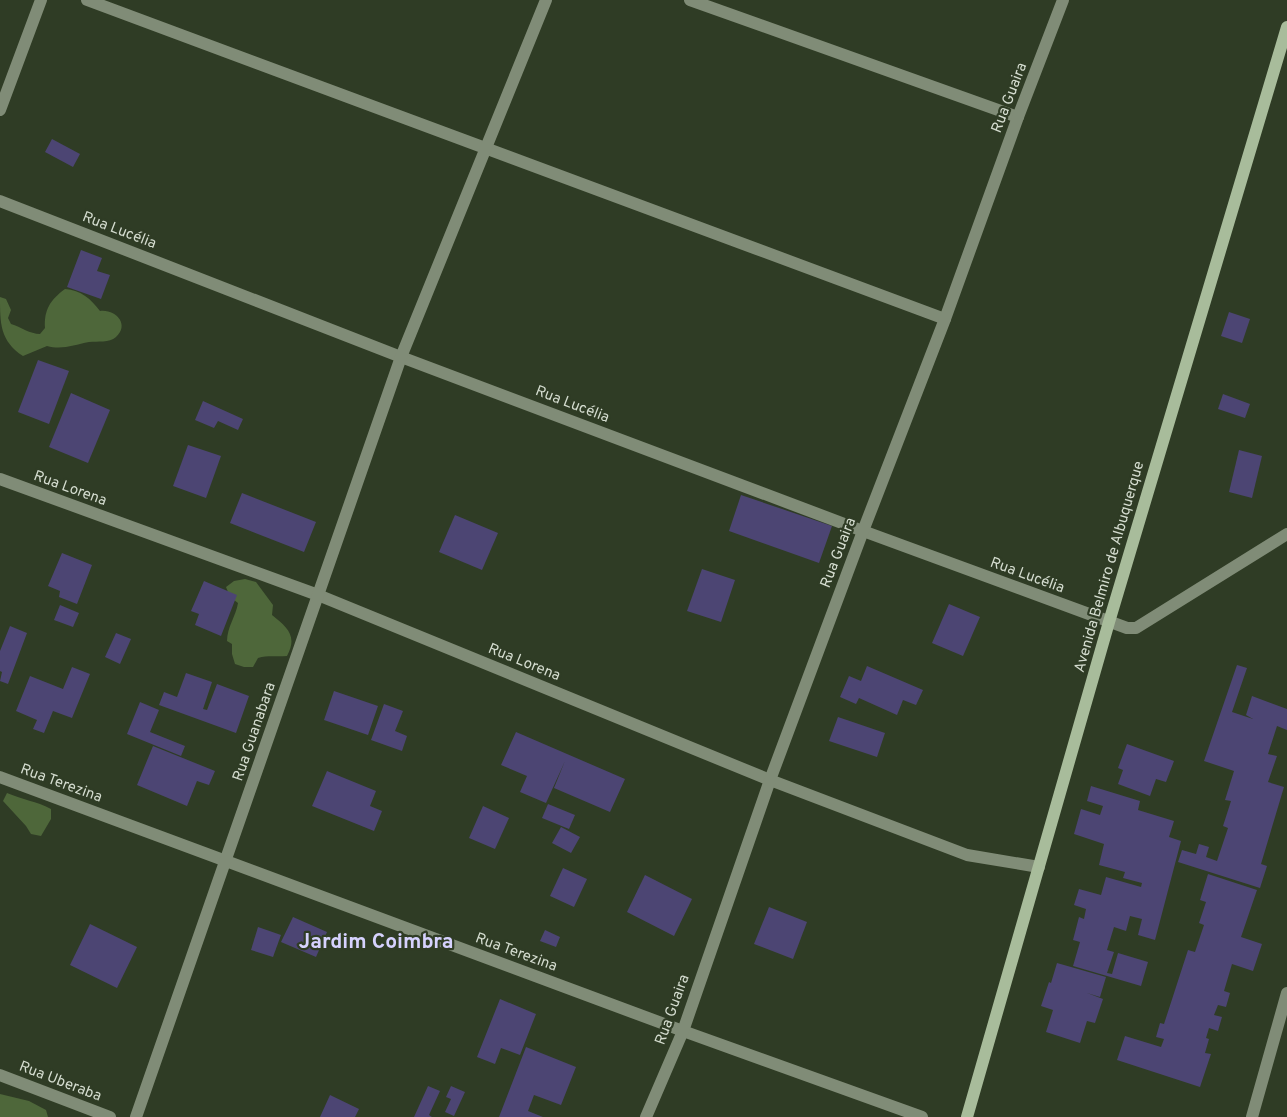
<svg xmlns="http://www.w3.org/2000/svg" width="1287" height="1117" font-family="Overpass,sans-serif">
	<rect width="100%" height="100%" fill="#2f3c25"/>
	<!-- forest -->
	<g fill="#4e673a">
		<path d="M65,289C81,290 91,299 100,311C116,309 130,325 116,337C109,343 98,341 89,342C74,345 62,350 47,346L23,356C0,341 0,323 0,297L6,299L11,310L8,318L11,324C21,327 30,334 40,334L45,328C44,310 50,300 65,289Z"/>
		<path d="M245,579L256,582L273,605L272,615C287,627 298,636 287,656C276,657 268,655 258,658L253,667H244L235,664L232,654V644L227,641C227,627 236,616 238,603L230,597L226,587L234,581Z"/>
		<path d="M7,793C23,800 36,801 51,809V819L41,836L31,834L26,826L3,801Z"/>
		<path d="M0,1094L29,1101L46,1110L48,1117H0Z"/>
	</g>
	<!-- building -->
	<g fill="#4c4573">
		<path d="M52,139L80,154L73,167L45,152Z"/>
		<path d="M81,250L102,258L97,271L110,275L101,299L67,287Z"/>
		<path d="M1229,312L1250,319L1242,343L1221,336Z"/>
		<path d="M38,360L69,371L49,424L18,412Z"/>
		<path d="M71,393L110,410L88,463L49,447Z"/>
		<path d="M1223,394L1250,404L1245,418L1218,409Z"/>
		<path d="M203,401L243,419L238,430L218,421L214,428L195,420Z"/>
		<path d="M188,445L221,456L206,498L173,486Z"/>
		<path d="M1239,450L1262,456L1252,498L1229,492Z"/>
		<path d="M242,493L316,522L304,552L230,523Z"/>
		<path d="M741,495L832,526L819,563L729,531Z"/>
		<path d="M455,515L498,533L482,570L439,552Z"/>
		<path d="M62,553L92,565L77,604L59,597L60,591L48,586Z"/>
		<path d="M702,569L735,580L721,622L687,611Z"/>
		<path d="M204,581L237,595L221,636L195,625L199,614L191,611Z"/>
		<path d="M949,604L980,617L963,656L932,643Z"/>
		<path d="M60,605L79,613L73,627L54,620Z"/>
		<path d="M10,626L27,633L8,684L0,681L2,672L0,671V651Z"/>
		<path d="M116,633L131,639L120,664L105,657Z"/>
		<path d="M1237,665L1247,668L1232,712L1253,719L1246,715L1252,696L1287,709V730L1277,726L1268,754L1277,756L1268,782L1284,787L1261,864L1267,866L1260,888L1178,862L1182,850L1196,854L1199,844L1209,847L1206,857L1217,861L1228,828L1223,826L1231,801L1225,800L1234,771L1204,761Z"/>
		<path d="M867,666L923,690L916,705L903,700L897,715L859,698L856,704L840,697L849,676L861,681Z"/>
		<path d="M72,667L90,674L72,718L53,711L44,733L33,729L37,720L16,711L30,676L63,689Z"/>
		<path d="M186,673L212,682L203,709L207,710L217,684L249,696L236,733L159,705L164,692L177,697Z"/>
		<path d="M334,691L378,706L368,735L324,720Z"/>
		<path d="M140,702L159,710L150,732L185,746L181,756L127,734Z"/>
		<path d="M384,704L403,711L395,731L407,736L402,751L371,740Z"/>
		<path d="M838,717L885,733L877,757L829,741Z"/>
		<path d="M516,732L625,779L610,812L554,788L565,761L546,803L520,792L527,776L501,765Z"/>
		<path d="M1127,744L1174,761L1166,782L1156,779L1150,796L1118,784L1123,770L1118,768Z"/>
		<path d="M153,746L215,771L209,785L197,781L187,806L137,785Z"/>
		<path d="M327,771L376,791L370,806L382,811L374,831L312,806Z"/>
		<path d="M1091,786L1140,801L1138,810L1174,821L1169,837L1181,841L1155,940L1138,935L1142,919L1130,916L1126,931L1114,927L1107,950L1114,952L1107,973L1112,974L1118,953L1148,962L1141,986L1073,966L1080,942L1073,940L1079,917L1084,919L1086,909L1074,905L1079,889L1101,895L1106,877L1141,887L1142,883L1123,878L1125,872L1099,865L1104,844L1074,834L1081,809L1100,815L1103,806L1087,801Z"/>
		<path d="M548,804L575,815L569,829L542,818Z"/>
		<path d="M483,806L509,818L495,849L469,838Z"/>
		<path d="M561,827L580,837L571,853L552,843Z"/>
		<path d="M563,868L587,879L574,907L550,896Z"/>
		<path d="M1208,874L1257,890L1241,937L1262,944L1253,971L1232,964L1224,991L1230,993L1226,1007L1218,1005L1214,1015L1222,1017L1218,1031L1209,1028L1206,1038L1209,1039L1205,1053L1211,1054L1200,1087L1117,1060L1125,1036L1161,1047L1164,1039L1156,1037L1160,1023L1164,1024L1188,950L1195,952L1204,925L1199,923L1206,902L1200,900Z"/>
		<path d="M645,875L692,899L674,936L627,912Z"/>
		<path d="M769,907L807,922L793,959L754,944Z"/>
		<path d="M293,917L327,932L316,957L281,942Z"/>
		<path d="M90,924L137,947L117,988L70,965Z"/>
		<path d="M258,927L281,935L273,957L251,950Z"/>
		<path d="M545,930L560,937L556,947L540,941Z"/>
		<path d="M1057,963L1106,977L1100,997L1087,993L1103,999L1095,1023L1087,1021L1080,1043L1046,1032L1053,1010L1041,1006L1049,982L1051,983Z"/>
		<path d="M500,999L536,1014L520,1055L501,1048L495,1064L477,1057Z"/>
		<path d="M526,1047L576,1067L561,1105L534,1095L528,1111L543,1117H499Z"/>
		<path d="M428,1086L440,1091L429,1115L432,1117H414Z"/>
		<path d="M451,1086L465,1092L454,1116L445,1112L451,1099L446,1097Z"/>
		<path d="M330,1095L359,1109L355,1117H320Z"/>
	</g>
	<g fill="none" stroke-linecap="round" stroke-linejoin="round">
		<!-- street -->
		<g stroke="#808c77" stroke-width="12">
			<path d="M87,0L945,319"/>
			<path d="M690,0L1018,117"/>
			<path d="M0,110L41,0"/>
			<path d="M0,201L401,357L863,531L1127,628H1136L1287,534"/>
			<path d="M0,479L318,595L770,780L967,855L1039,867"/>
			<path d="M0,777L683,1031L922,1117"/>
			<path d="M0,1075L110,1117"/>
			<path d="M136,1117L401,357L546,0"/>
			<path d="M646,1117L683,1031L770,780L863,531L945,319L1018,117L1063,0"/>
			<path d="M1252,1117L1287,993"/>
		</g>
		<!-- secondary -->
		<path stroke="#a8bc9b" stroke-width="12" d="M967,1117L1109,622L1287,27"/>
	</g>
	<g text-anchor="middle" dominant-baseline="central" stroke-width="4.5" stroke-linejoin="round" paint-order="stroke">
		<!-- street labels -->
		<g font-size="15" fill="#d4dccf" stroke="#2f3c25">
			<text transform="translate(1010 98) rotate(-69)">Rua Guaira</text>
			<text transform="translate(119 231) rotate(21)">Rua Lucélia</text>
			<text transform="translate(572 405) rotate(21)">Rua Lucélia</text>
			<text transform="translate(70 489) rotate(20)">Rua Lorena</text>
			<text transform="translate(839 553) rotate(-69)">Rua Guaira</text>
			<text transform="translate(1110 567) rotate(-74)">Avenida Belmiro de Albuquerque</text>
			<text transform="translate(1027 576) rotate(20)">Rua Lucélia</text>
			<text transform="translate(524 663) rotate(22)">Rua Lorena</text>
			<text transform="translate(255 732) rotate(-71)">Rua Guanabara</text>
			<text transform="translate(61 784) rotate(20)">Rua Terezina</text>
			<text transform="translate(516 953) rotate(20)">Rua Terezina</text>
			<text transform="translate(673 1010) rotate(-70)">Rua Guaira</text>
			<text transform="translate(60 1082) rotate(21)">Rua Uberaba</text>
		</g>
		<!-- district labels -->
		<g font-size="21" font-weight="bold" fill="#d6d2fe" stroke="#2f3c25">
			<text x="376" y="942">Jardim Coimbra</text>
		</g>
	</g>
</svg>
